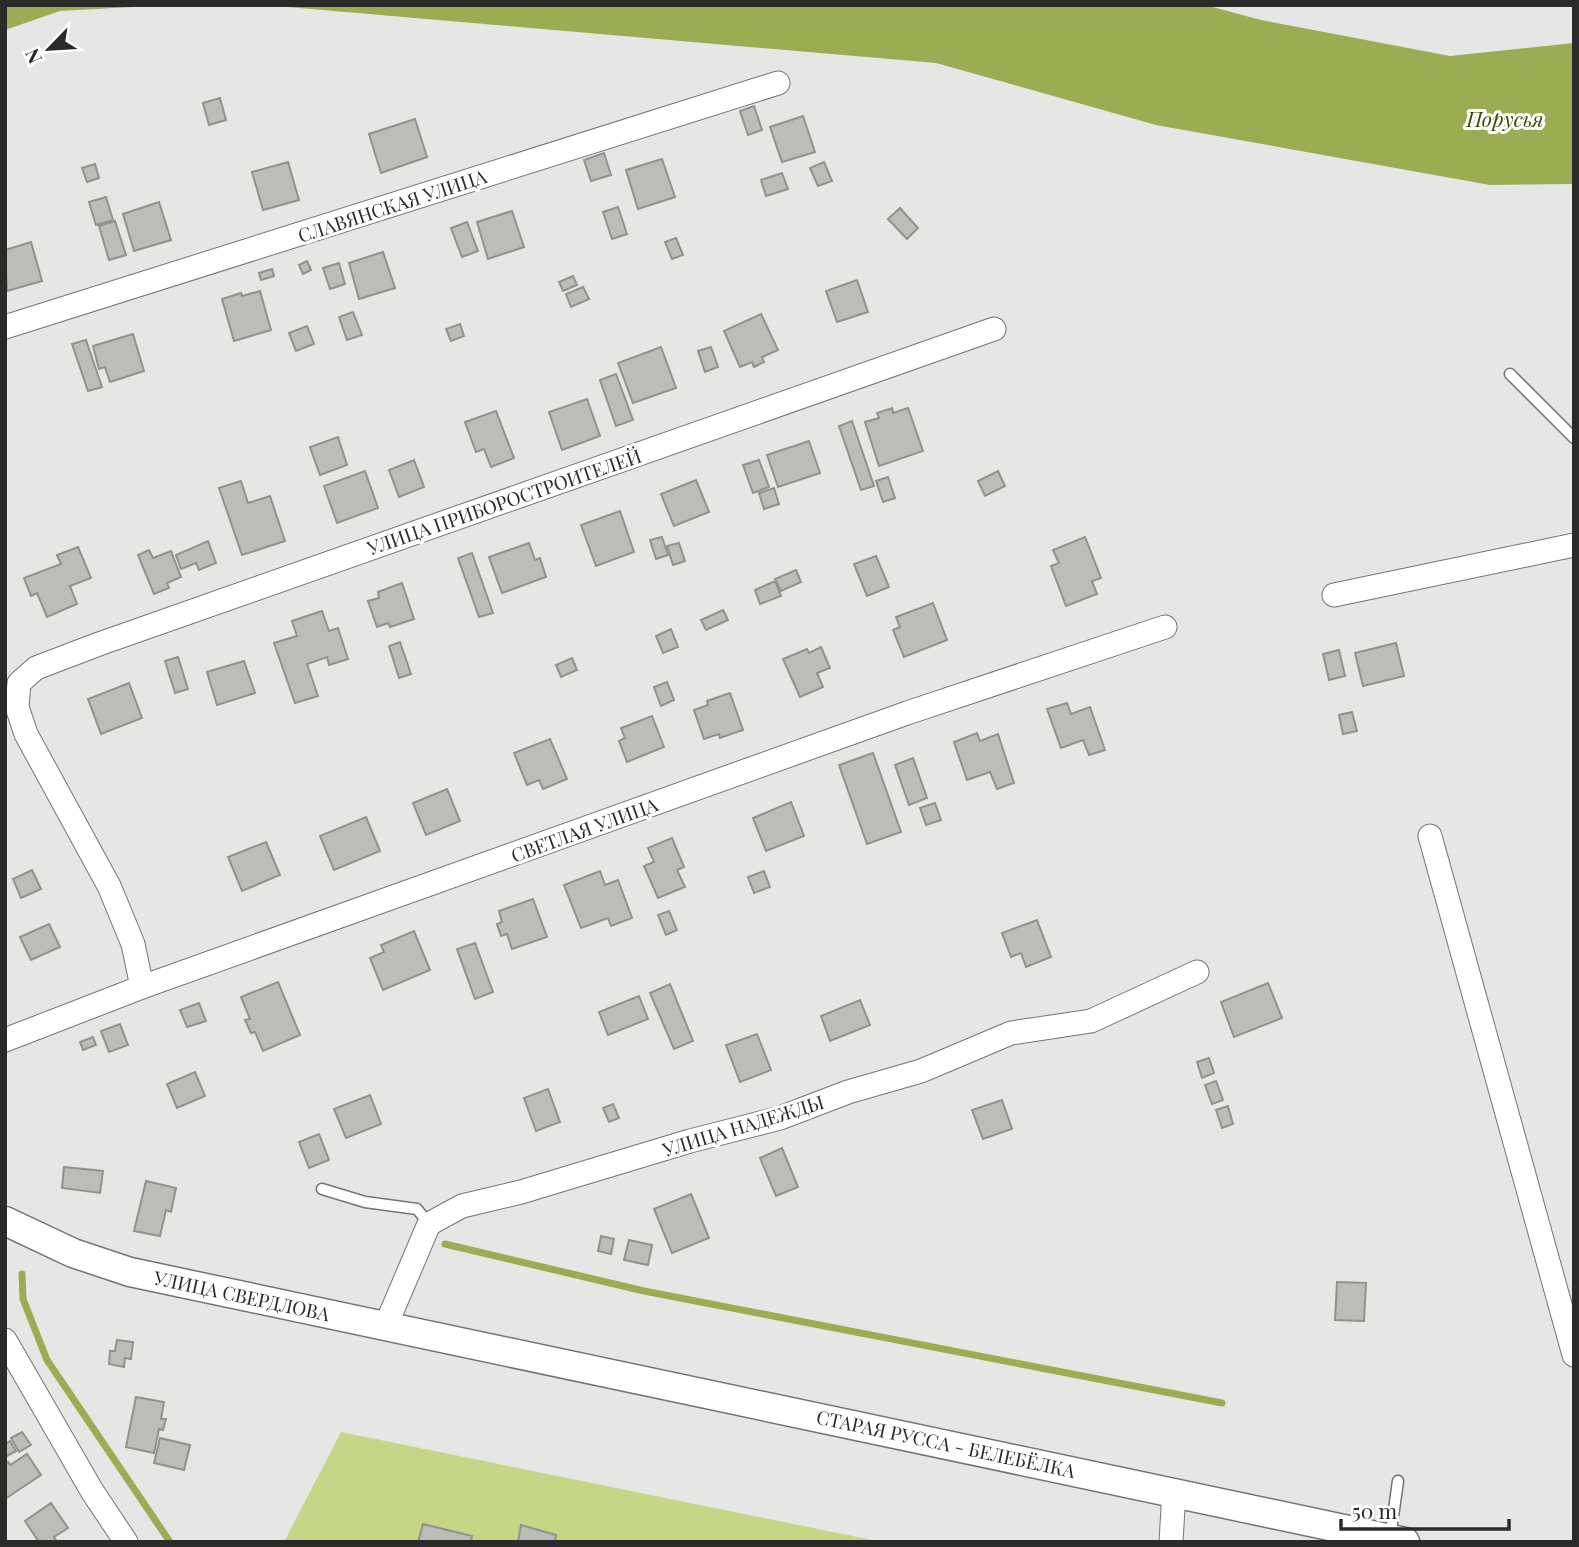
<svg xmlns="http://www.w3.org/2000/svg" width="1579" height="1547" font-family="'Playfair Display',serif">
	<rect width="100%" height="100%" fill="#e6e7e4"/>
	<!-- green -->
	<path fill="#c5d786" d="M341,1432L882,1542H284Z"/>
	<!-- water -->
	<g fill="#9aad52">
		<path d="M5,5H169L60,11L5,30Z"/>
		<path d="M265,5H1205L1261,20L1450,56L1574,43V184L1490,185L1156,125L936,63Z"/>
	</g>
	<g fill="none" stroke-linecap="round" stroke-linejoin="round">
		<!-- stream -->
		<g stroke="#9aad52" stroke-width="7">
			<path d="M445,1244L644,1291L1222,1403"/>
			<path d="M22,1274L23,1299L47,1360L170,1542"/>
		</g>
	</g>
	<!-- building -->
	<g fill="#bcbcb9" stroke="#91928f" stroke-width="2">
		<path d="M220,98L226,120L209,125L203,103Z"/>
		<path d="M754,106L762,130L748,135L740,111Z"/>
		<path d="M803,116L815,152L782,162L770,127Z"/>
		<path d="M415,119L427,157L381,173L369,134Z"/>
		<path d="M604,153L611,175L591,181L584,160Z"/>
		<path d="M662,159L675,197L638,209L626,170Z"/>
		<path d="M288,162L299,200L263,210L252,172Z"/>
		<path d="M824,162L832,181L818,186L810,168Z"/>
		<path d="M95,164L99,178L87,182L82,168Z"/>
		<path d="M782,173L788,189L766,196L761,180Z"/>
		<path d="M106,197L113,220L96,225L89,202Z"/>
		<path d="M159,202L171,240L134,251L123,214Z"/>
		<path d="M618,207L627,234L612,239L603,212Z"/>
		<path d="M900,208L918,228L907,239L888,219Z"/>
		<path d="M512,211L524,247L488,259L477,222Z"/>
		<path d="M115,221L126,255L109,260L99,226Z"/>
		<path d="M467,222L478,251L462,257L451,228Z"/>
		<path d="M676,238L683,255L672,259L665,242Z"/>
		<path d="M31,242L42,281L7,291L5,250Z"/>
		<path d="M383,252L395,288L359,299L349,263Z"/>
		<path d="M307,261L311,270L303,274L299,265Z"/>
		<path d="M339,263L345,284L330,289L323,268Z"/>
		<path d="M272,269L274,276L261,280L259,273Z"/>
		<path d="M573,276L577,285L563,291L559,282Z"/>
		<path d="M857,280L868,312L837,322L826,291Z"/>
		<path d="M583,287L589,299L571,307L566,294Z"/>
		<path d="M260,291L271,330L234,341L222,299L241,293L242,296Z"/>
		<path d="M353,312L362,335L347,340L339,317Z"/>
		<path d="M761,314L778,350L762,357L764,362L754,367L752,362L740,367L724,331Z"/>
		<path d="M460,324L464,336L451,341L446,329Z"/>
		<path d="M307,326L314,344L296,351L289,333Z"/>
		<path d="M133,334L144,371L110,382L105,367L99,369L93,346Z"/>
		<path d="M86,340L102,387L88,391L72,344Z"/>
		<path d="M661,347L676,388L633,403L618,363Z"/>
		<path d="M711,347L718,367L705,372L698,351Z"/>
		<path d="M616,374L633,420L616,426L600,380Z"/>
		<path d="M587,399L600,436L562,450L549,412Z"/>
		<path d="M892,408L893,413L908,408L923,451L879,466L865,422L879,418L877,413Z"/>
		<path d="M496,411L514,458L491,467L484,449L476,452L465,422Z"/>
		<path d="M852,421L874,486L861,490L839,426Z"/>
		<path d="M338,437L347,465L320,475L310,447Z"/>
		<path d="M809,441L820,473L778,487L767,455Z"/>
		<path d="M414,460L424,487L399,497L389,470Z"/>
		<path d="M759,460L769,487L753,493L743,465Z"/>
		<path d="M365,471L378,508L337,523L324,486Z"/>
		<path d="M998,471L1005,486L985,496L978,481Z"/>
		<path d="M888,477L895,498L883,502L876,481Z"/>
		<path d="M696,480L709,512L674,526L661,494Z"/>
		<path d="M241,481L248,503L270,496L285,541L242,555L219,488Z"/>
		<path d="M774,488L779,504L764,509L759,493Z"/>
		<path d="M620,511L634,552L596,566L581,525Z"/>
		<path d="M662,537L668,555L656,559L650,540Z"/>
		<path d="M1085,537L1101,578L1092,581L1097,594L1066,606L1051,566L1059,563L1053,550Z"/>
		<path d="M208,541L216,563L199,570L196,563L181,569L176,555Z"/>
		<path d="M529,543L535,560L540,558L546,577L502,593L489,557Z"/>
		<path d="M679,543L685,561L673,565L667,546Z"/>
		<path d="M78,547L91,578L70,586L77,604L47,617L37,593L31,596L24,578L61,564L57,555Z"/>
		<path d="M149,550L153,558L171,551L181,577L167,583L169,588L154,594L138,555Z"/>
		<path d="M472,553L493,613L479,617L458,558Z"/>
		<path d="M876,556L889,587L867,596L854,564Z"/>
		<path d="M796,570L801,582L781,591L775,579Z"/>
		<path d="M775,581L781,596L760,604L755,590Z"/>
		<path d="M402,583L414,619L390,627L388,623L377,627L368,601L379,598L378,592Z"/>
		<path d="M933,603L947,640L904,657L893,630L900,627L896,617Z"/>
		<path d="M723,610L728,620L706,630L701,620Z"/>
		<path d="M322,611L329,631L338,628L348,659L329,665L327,657L307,664L318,696L295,703L274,643L297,636L292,621Z"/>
		<path d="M671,629L678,647L663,653L656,636Z"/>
		<path d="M400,642L411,674L399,678L389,646Z"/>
		<path d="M1396,643L1404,676L1363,686L1355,653Z"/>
		<path d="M821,647L830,668L817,673L823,687L800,697L783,659L807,649L809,653Z"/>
		<path d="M1339,650L1345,676L1329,680L1323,654Z"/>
		<path d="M178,657L188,689L175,693L165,661Z"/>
		<path d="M572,658L577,670L561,677L556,665Z"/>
		<path d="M244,661L255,693L217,705L207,672Z"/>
		<path d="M667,682L674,700L661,706L654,687Z"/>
		<path d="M129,683L142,718L101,734L88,699Z"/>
		<path d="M730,693L743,730L720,738L719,734L704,739L694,710L708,705L707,701Z"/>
		<path d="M1067,703L1071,714L1090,707L1105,750L1089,755L1083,740L1061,748L1047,709Z"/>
		<path d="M1352,712L1357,731L1343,734L1339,715Z"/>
		<path d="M652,716L664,747L627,762L619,741L625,738L621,728Z"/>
		<path d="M977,733L980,741L998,734L1014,783L997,789L990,772L967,780L954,742Z"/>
		<path d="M550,739L567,779L543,789L539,780L527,785L514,753Z"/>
		<path d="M873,753L901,832L867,844L839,765Z"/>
		<path d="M913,758L927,798L909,805L895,765Z"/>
		<path d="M447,789L460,821L426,835L413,803Z"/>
		<path d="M791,802L804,836L766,851L753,818Z"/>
		<path d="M935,803L941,820L926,825L920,808Z"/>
		<path d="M366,817L380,851L334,870L320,836Z"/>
		<path d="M672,838L684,867L677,870L685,887L658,898L644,866L654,862L648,848Z"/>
		<path d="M266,842L280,875L242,891L228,857Z"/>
		<path d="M32,870L41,889L21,898L13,879Z"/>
		<path d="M600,871L605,885L618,880L632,918L611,926L608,918L581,928L564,885Z"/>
		<path d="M764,871L770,887L754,893L748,877Z"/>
		<path d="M533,899L547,937L512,949L507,934L501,936L497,924L502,922L499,911Z"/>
		<path d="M669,911L677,930L666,935L658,915Z"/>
		<path d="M1037,920L1051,957L1026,967L1021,953L1011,957L1002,933Z"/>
		<path d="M49,924L60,947L31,960L20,937Z"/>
		<path d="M414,931L430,970L383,990L370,958L384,952L381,945Z"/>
		<path d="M475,943L493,992L475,999L457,949Z"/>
		<path d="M278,982L300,1035L263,1051L255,1032L251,1033L245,1020L250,1019L241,997Z"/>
		<path d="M1268,983L1282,1018L1234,1037L1221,1002Z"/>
		<path d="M670,984L693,1041L674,1049L650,993Z"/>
		<path d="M639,996L648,1019L608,1035L599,1012Z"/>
		<path d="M860,1000L870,1025L830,1041L821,1016Z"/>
		<path d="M199,1003L206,1021L187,1027L180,1010Z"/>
		<path d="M120,1024L128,1045L109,1052L101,1031Z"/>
		<path d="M757,1034L771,1070L740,1082L726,1045Z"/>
		<path d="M93,1037L96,1045L83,1050L80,1042Z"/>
		<path d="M1209,1058L1214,1073L1202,1078L1197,1062Z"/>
		<path d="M195,1072L205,1096L177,1108L167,1084Z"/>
		<path d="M1216,1081L1223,1100L1212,1104L1205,1085Z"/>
		<path d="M548,1089L560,1122L536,1131L524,1098Z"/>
		<path d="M370,1095L381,1124L346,1138L334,1109Z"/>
		<path d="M1002,1100L1012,1129L983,1139L972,1110Z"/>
		<path d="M613,1104L619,1118L609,1122L603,1108Z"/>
		<path d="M1228,1106L1233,1124L1222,1128L1216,1110Z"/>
		<path d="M319,1134L329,1160L309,1168L299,1142Z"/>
		<path d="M782,1148L798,1187L776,1196L760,1158Z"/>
		<path d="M64,1167L103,1171L100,1193L62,1188Z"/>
		<path d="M146,1181L176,1188L171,1212L166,1210L160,1236L134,1231Z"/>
		<path d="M691,1194L709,1238L672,1253L654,1209Z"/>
		<path d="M601,1236L614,1239L611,1254L598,1251Z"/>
		<path d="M629,1240L652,1245L648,1265L624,1260Z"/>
		<path d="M1337,1282L1366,1283L1364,1321L1335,1320Z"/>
		<path d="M117,1340L133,1342L131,1359L125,1358L124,1367L109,1364L110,1351H115Z"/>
		<path d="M136,1397L164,1402L161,1419H166L163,1430L159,1429L154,1453L126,1447Z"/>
		<path d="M22,1432L31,1445L19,1452L11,1438Z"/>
		<path d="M160,1438L190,1445L184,1470L154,1463Z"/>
		<path d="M10,1441L16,1451L5,1457V1444Z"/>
		<path d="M27,1454L41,1475L5,1499V1464L8,1462L10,1465Z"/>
		<path d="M51,1503L68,1528L54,1537L57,1542H39L25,1521Z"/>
		<path d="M423,1524L472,1536L471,1542H418Z"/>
		<path d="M521,1525L556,1535L555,1542H518Z"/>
	</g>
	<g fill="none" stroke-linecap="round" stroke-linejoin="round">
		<defs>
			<g id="service">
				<path d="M1510,374L1574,438"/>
				<path d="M322,1189L365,1202L417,1209L429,1224"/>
				<path d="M1390,1538L1398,1481"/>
			</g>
			<g id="minor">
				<path d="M5,327L778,83"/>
				<path d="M1334,595L1574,545"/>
				<path d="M1430,836L1574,1355"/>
				<path d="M142,987L133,944L109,886L26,734L17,707L19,683L36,668L99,644L994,329"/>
				<path d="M5,1040L142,987L907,713L1165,627"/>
				<path d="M386,1325L429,1224L462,1206L521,1192L690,1141L780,1118L848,1092L921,1071L1011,1033L1091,1021L1197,972"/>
				<path d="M5,1340L92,1491L126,1542"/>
				<path d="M1171,1542L1174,1491"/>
			</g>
			<path id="tertiary" d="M5,1221L73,1253L130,1272L1405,1542"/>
		</defs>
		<!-- service casing -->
		<use href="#service" stroke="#747572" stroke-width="13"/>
		<!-- minor casing -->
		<use href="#minor" stroke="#747572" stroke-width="25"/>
		<!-- tertiary casing -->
		<use href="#tertiary" stroke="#747572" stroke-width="31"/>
		<!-- service -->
		<use href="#service" stroke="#fff" stroke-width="10"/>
		<!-- minor -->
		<use href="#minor" stroke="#fff" stroke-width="23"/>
		<!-- tertiary -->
		<use href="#tertiary" stroke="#fff" stroke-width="28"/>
	</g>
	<g text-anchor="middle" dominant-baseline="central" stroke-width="6" stroke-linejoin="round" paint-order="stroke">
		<!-- street labels -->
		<g font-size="19" fill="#2a2a29" stroke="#fff">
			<text transform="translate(392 205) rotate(-18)">СЛАВЯНСКАЯ УЛИЦА</text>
			<text transform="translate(504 501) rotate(-19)">УЛИЦА ПРИБОРОСТРОИТЕЛЕЙ</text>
			<text transform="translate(584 829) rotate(-20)">СВЕТЛАЯ УЛИЦА</text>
			<text transform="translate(743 1125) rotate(-17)">УЛИЦА НАДЕЖДЫ</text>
			<text transform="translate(242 1295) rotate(12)">УЛИЦА СВЕРДЛОВА</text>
			<text transform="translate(946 1443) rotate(12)">СТАРАЯ РУССА - БЕЛЕБЁЛКА</text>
		</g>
		<!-- water labels -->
		<g font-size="21" font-style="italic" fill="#3e4900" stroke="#fff">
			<text x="1505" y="118">Порусья</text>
		</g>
	</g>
	<!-- border -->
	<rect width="1579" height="1547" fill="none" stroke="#2a2a29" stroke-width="14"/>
	<!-- north arrow -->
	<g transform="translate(49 49) rotate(245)" stroke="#ffffff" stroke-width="5" paint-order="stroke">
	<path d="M0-5L12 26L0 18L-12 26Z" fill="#2a2a29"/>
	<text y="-10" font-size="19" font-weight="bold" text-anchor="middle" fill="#2a2a29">N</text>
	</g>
	<!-- scale -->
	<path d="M1341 1519v10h168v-10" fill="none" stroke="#2a2a29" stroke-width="3.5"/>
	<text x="1352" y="1519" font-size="21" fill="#2a2a29" stroke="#ffffff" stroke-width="5" paint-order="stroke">50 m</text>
</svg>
